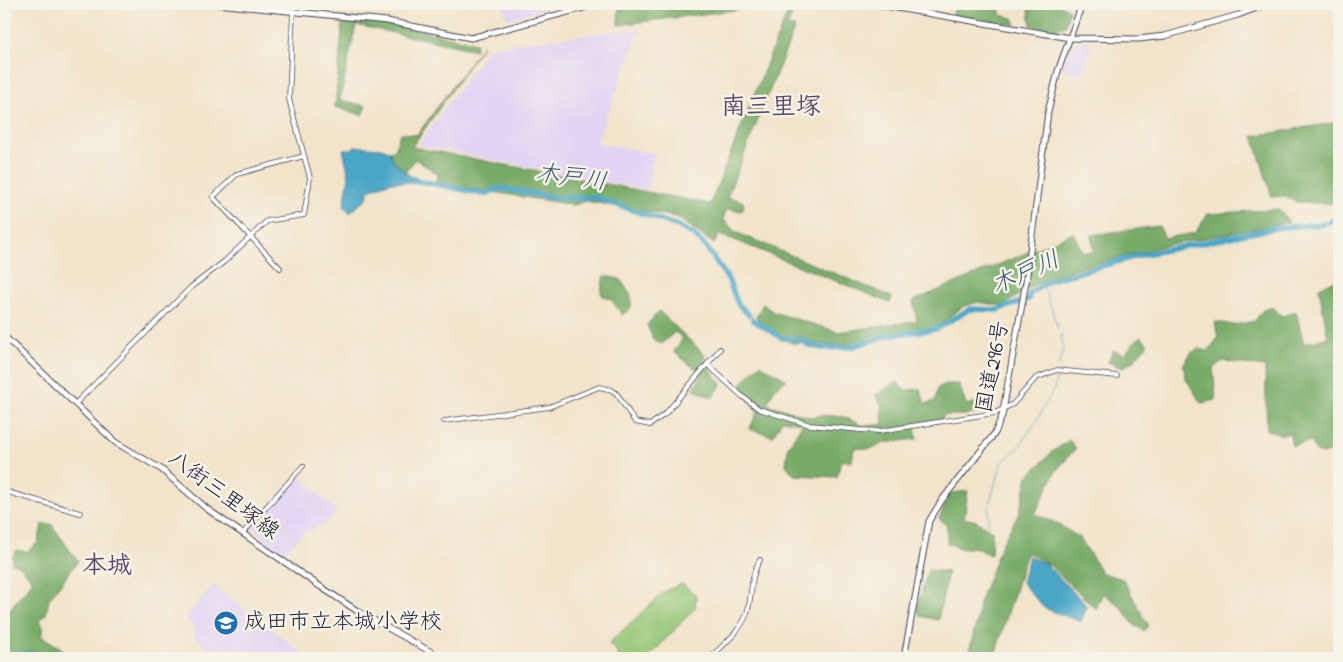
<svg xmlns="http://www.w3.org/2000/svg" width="1343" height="662" font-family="'Indie Flower','Klee One',sans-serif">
	<rect width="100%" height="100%" fill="#f7f3e8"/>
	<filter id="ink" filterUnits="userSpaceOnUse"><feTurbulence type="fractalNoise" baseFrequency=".02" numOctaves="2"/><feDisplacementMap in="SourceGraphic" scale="10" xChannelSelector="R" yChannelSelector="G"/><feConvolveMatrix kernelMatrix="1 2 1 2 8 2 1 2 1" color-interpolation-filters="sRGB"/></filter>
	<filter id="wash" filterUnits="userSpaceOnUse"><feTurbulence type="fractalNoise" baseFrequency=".0096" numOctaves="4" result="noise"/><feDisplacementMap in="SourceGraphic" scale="20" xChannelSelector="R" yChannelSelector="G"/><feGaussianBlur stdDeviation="1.12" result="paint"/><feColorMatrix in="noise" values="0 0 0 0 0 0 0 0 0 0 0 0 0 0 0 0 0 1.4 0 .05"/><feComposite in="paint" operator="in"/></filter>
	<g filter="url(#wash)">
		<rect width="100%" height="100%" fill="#f2e4ca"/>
		<!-- built -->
		<g fill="#e1d4f4">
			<path d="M502,4H564L507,19Z"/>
			<path d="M641,28L597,140L599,144L655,153L647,190L418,145L489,47Z"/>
			<path d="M1081,40H1089L1091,47L1082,76L1061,69L1069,48Z"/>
			<path d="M298,474L337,511L322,527L319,524L312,531L307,529L282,555L262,541L265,537L250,527Z"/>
			<path d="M213,586H215L303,654L300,658H218L194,637V627L184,619Z"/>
		</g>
		<!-- green -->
		<path fill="#95c676" stroke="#5c7458" d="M682,584L696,595L695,608L648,658H620L613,646L608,644L665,591Z"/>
		<!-- forest -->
		<g fill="#78ab67" stroke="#4d6651">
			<path d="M619,4H781L618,25Z"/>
			<path d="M955,4H997L1001,15L1013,18L1016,25L953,15Z"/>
			<path d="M1028,4H1060L1069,10L1066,25L1053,32L1031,25Z"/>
			<path d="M796,5L787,27H795L727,197L742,201L744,205L742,211L727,209L723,219L735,232L892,297L890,303L732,239L719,235L714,244L677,217L586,201L574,205L435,183L438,174L415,159L406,172L394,162L389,151L395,149L400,133L417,135L483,45L412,147L710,204L790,6Z"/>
			<path d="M343,18L384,23L476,43L475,50L356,25L340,100L366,106L362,115L335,107Z"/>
			<path d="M1339,122V204L1297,202L1285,196L1272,197L1253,136Z"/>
			<path d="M1279,209L1289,222L1168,245L1075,269L1032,286L1003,306L978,302L964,306L935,328L898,332L848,345L792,343L770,333L756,317L763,304L773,312L838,332L917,321L913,301L1073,233L1083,252L1094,251L1091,235L1159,226L1165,238L1195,233L1208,214Z"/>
			<path d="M604,276L620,279L631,296V308L622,315L612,300L603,296L601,292Z"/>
			<path d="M1339,278V448L1322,454L1316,452L1311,441L1292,446L1290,434H1277L1267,430L1265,367L1223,361L1213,368L1216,400L1201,403L1186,379L1183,365L1191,353L1198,349L1208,351L1218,338L1215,322L1234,325L1255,321L1263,310L1273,307L1282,316L1296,312L1304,344L1328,337L1319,288Z"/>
			<path d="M659,311L706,356L704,362L722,384L712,398L693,389L702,374L674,352L683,338L675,332L661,344L653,339L647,325Z"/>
			<path d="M1141,337L1148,344L1133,361L1122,368L1108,362L1113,350L1124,354C1131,348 1133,341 1141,337Z"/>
			<path d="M760,364L787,380L776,386L767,404L809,417L822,415L844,417L864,426L883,424L881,404L875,395L897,382L904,390L920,389L925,404L935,401L938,388L946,384H959L966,405L989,399L991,410L967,415H944L941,421L914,422L917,439L883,443L870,449L854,448L852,462L841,460L837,477L794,475L786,465L788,447L803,423L782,420L773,436L749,429L758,412L739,386Z"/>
			<path d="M1069,440L1076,448L1056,471L1035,514L1056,523L1080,538L1102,573L1123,579L1148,625L1144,631L1134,625L1120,606L1103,593L1096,609L1048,564L1027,552L994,658H967L977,621L979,603L1001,546L1019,513L1028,476L1052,452Z"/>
			<path d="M968,491L964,518L976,521L992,531L991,555L974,547L962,549L947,543V525L939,519L950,493Z"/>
			<path d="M51,524L78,561L49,599L46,614L39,621L43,629L41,636L61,648L70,658H45L35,653L16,654L4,649V616L33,581L20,566L12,563L13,556L17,550L27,552L38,543L42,525Z"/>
			<path d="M928,570L948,572L938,620L920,616L917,607Z"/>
		</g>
		<!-- water -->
		<g fill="#49a6c7" stroke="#366481">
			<path d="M354,146L381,148L389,151L394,162L410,176L421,179V183L391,182L369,190L367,198L350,213L344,206L349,176L343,149H353Z"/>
			<path d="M1029,556L1046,564L1087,606L1081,622L1044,608L1022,583Z"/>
		</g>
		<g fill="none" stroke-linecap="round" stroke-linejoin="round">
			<!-- stream -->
			<g stroke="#49a6c7" stroke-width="1">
				<path d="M1043,284L1058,328"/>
				<path d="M1059,366L1063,351L1061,334"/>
				<path d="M990,501L1002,462L1019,447L1038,418L1054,389L1058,374"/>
				<path d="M988,527L989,506"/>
				<path d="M4,651C19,654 37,647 50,658"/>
			</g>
			<!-- river -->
			<g stroke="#49a6c7" stroke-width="5.5">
				<path d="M414,180L485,194L500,188L557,198L594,197L678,226L694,235L706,247L728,279L738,304L749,315"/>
				<path d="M1329,222L1339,217"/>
				<path d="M753,320L782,338L803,340L808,345L822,348L850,347L890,335L936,329L970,309L998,310L1029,299L1030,293L1051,280L1141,255L1275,228L1324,224"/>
			</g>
		</g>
	</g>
	<g filter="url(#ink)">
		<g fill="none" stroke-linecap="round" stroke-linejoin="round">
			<defs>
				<g id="tertiary">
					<path d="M280,268L213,197L237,174L304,156"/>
					<path d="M707,364L743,397L759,409L810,425L860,430L880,431L995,413L1013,404L1036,378L1057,370L1117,376"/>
					<path d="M75,404L191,287L225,261L267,221L304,215L310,178L289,99L293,10"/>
					<path d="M444,421L549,407L599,387L612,390L617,394L635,422L650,425L666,413L720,349"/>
					<path d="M4,491L80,513"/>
					<path d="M243,533L303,466"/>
					<path d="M710,658C723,645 741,631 747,613C753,595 749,577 760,560"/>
				</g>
				<g id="primary">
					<path d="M218,4L387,21L471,38L598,4"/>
					<path d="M874,4L1070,38L1139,39L1165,36L1238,15L1267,4"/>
					<path d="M4,336L115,442L161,469L207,509L318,585L359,612L442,658"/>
				</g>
				<path id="trunk" d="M904,658L929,521L942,500L995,433L1002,416L1026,282L1048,112L1058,71L1082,4"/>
			</defs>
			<!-- tertiary casing -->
			<use href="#tertiary" stroke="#413f50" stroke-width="5.5"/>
			<!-- primary casing -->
			<use href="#primary" stroke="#413f50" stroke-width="7"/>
			<!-- trunk casing -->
			<use href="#trunk" stroke="#413f50" stroke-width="7"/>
			<!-- tertiary -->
			<use href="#tertiary" stroke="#fff" stroke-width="4"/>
			<!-- primary -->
			<use href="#primary" stroke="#fff" stroke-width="5"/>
			<!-- trunk -->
			<use href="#trunk" stroke="#fff" stroke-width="5"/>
		</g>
	</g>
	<!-- icons -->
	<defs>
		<symbol id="school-disc" viewBox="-11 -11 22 22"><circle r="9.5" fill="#1f6fb2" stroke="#f7f3e8"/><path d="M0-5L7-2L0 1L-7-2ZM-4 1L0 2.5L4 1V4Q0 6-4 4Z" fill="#fff"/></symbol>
	</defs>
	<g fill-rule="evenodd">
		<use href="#school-disc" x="212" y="609" width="28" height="28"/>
	</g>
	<g text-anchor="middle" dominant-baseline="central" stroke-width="5" stroke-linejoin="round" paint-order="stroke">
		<!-- street labels -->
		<g font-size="22" fill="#22223b" stroke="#f7f3e8">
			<text transform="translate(994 367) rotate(-79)">国道296号</text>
			<text transform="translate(223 496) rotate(37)">八街三里塚線</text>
		</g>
		<!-- poi labels -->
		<g font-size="22" fill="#22223b" stroke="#f7f3e8" text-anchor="start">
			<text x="244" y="623">成田市立本城小学校</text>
		</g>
		<!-- water labels -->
		<g font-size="24" font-style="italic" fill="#325773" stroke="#f7f3e8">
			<text transform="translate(571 179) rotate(8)">木戸川</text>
			<text transform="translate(1026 274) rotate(-24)">木戸川</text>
		</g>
		<!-- quarter labels -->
		<g font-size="25" font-weight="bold" fill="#5e496b" stroke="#f7f3e8">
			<text x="771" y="108">南三里塚</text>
			<text x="107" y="567">本城</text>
		</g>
	</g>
	<!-- margin -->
	<rect width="1343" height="662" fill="none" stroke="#f7f3e8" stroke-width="20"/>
</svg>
